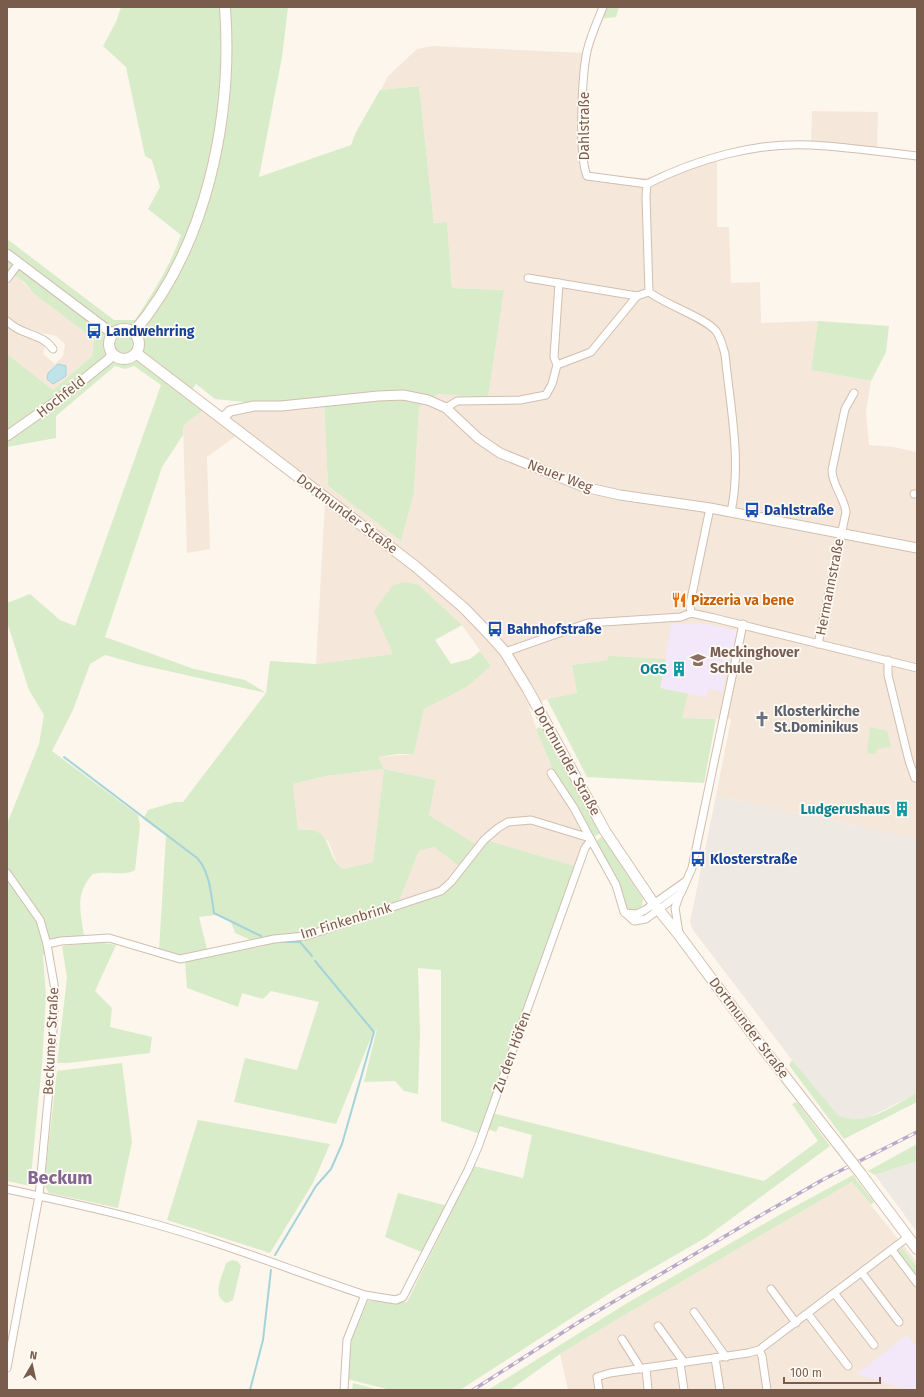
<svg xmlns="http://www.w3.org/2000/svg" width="924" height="1397" font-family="'Fira Sans',sans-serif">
	<rect width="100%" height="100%" fill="#fdf6ec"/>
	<!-- residential -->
	<g fill="#f5e8da">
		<path d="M433,46L586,53L583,175L647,178L717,152V227H729L731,283L760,282L761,323L818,321L811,370L871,381L866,412L869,445L893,447L917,452V839L716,796L731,719L656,718L608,656V660L572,665L577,693L547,699L529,708L549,762L578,810L585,840L575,866L486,840L477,845L429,815L436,780L385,769L373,862L343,869L337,863L328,841L310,829L298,830L293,784L326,776L384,769L378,757L414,754L424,709L467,687L491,666L462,625L419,585L393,654L316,664L325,502L236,436L207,457L210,549L187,553L183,428L187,422L207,408L222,419L236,410L324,402L328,486L401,541L414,493L419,407L439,394L488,398L504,290L452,288L447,222L434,223L419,86L381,90L388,76L417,49Z"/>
		<path d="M812,111L878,112L877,151L811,145Z"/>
		<path d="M16,275L33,293L94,339L92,356L53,390L7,354V326L21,336L39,340L45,345L43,354L55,364L63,356L65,344L56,336L22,329L7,317V287Z"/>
		<path d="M434,847L460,867L445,887L435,891L436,888L399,901L419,851Z"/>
		<path d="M852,1182L917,1262V1390H568L560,1354L611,1323Z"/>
	</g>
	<!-- industrial -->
	<g fill="#efe9e4">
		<path d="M716,796L917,839V1093L868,1118L858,1120L847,1119L838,1115L792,1060L693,930L690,922Z"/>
		<path d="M917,1161V1232L875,1175Z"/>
	</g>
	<!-- education -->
	<g fill="#f3e8fa">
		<path d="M671,624H706L737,631L732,656L728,661L722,692L708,689L706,697L660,688Z"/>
		<path d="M907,1335L917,1348V1390H909L857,1374Z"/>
	</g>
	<!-- green -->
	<g fill="#d8ecc9" fill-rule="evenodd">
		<path d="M121,7H288L282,57L259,177L351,145L356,132L380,90L419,86L434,223L447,222L452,288L504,290L488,398L439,394L419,407L414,493L401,541L328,486L324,402L281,406L215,399L196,384L189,394L207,408L187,422L183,428V435L162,467L105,637L194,669L245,680L266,693L270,661L316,664L393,654L374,611L393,585L405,582L419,585L462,625L435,640L451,664L470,659L480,651L491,666L467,687L424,709L414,754H398L378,757L384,769L436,780L429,815L477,845L460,867L434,847L419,851L399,901L401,905L434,896L486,840L575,866L480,1134L441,1121V970L418,968L420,1033L418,1094L404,1091L395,1081L364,1082L377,1028L370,1040L336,1124L234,1102L245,1058L297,1070L319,1002L271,991L263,999L242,993L238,1007L187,988L185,961L264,946L235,933L231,922L216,915L199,917L207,949L178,955L159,950L166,836L143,819L148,810L175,802H183L266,693L141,665L105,655L90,664L73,710L52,751L138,815L140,826L135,870C123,877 107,870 93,874C74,894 81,912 84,936L53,939V941L48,942L41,919L7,872V824L39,744L44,715L29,690L7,622V603L30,594L60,620L75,626L161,385L134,366L125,369L115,366L56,416V438L7,447V354L53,390L92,356L94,339L33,293L25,283L7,269V239L114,320H135C153,293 170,266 181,235L148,209L160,187L152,160L145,156L126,67L103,46L116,22ZM384,769L373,862L343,869C322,854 336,826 298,830L293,784L326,776Z"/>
		<path d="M603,7H619L616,17L598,19Z"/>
		<path d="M818,321L889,326L886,352L871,381L811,370Z"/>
		<path d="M608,656L666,659L660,688L688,694L682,718L716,719L704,783L587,777L547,699L577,693L572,665L608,660Z"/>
		<path d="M544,726L601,833L593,837L552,768L536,729Z"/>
		<path d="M870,727L887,731L891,747L877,749L875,754L867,753Z"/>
		<path d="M603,836L643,899L642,907L638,911L628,910L625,908L615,876L596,841Z"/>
		<path d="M7,875L39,921L46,953L43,955L46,997L42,1064L30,1186L7,1181Z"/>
		<path d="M99,942L116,945L95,991L112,1008L110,1027L152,1037L150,1053L68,1063H57L67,978L62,946Z"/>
		<path d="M792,1060L838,1115C865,1129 893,1105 917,1093V1102L844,1139L789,1065Z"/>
		<path d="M122,1063L132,1142L118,1208L49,1193L44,1185L57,1071Z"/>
		<path d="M797,1102L830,1146L705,1238L613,1291L460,1390H391L347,1379L352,1338L368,1301L407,1302L474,1166L523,1178L532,1135L499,1126L496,1132L487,1129L492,1113L764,1181L818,1141L792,1104Z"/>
		<path d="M198,1120L330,1144L313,1183L270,1253L167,1220Z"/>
		<path d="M917,1144V1161L875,1175L868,1171Z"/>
		<path d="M853,1175L874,1202L871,1205L852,1182L611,1323L560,1354L510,1390H488L624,1305L781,1214Z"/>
		<path d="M398,1193L448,1206L424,1253L385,1237Z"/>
		<path d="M902,1248L917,1267V1276L898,1251Z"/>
		<path d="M232,1260L237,1261L241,1266L233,1300L227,1303C210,1297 223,1275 226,1263Z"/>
		<path d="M353,1383L375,1389V1390H352Z"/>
	</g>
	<!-- water -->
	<path fill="#bfe3e8" stroke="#a5d3da" d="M58,364L66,366V376L53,384L47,379L48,373Z"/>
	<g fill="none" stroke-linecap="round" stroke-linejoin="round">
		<!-- stream -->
		<g stroke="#a5d3da" stroke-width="2">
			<path d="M64,757L197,858C210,872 211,894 214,913L261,936"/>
			<path d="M277,942H300L312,956"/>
			<path d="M275,1255L316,1186L331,1169L342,1144L374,1032L315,961"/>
			<path d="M250,1390L263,1340L271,1270"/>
		</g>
		<defs>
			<g id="minor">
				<path d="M603,7C597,22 591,35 587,51C582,75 578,154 587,176L647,184"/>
				<path d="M647,184L646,196L649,292C666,305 704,317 716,331C721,338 723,347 725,354C730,406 742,461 731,512"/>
				<path d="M647,184C697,159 755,142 811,145C846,147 882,152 917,156"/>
				<path d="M528,278L637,296L649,292"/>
				<path d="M7,279L19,263"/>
				<path d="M559,283L554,357L557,365L591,352L637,296"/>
				<path d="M7,321C23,337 41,332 53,349"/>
				<path d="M446,408L457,401L520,400L546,395L552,384L557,365"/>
				<path d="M914,494H917"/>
				<path d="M691,613L690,604L710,508"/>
				<path d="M818,644L846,512C844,497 832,485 832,470L845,409L854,393"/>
				<path d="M505,652L588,623L681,617L691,613L714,618L917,668"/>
				<path d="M888,660V675L909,761L915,778"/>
				<path d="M551,773L574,808L590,838"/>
				<path d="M7,873L40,920L47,944L55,990L51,1068L39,1196L7,1368"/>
				<path d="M625,913L637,914L645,910L686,881"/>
				<path d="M679,933L675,908L680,894"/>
				<path d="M47,944L61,941L109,938L180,959L274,939L306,936L441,891L451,882L484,840L498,828L508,822L531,820L590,838L616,885L624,912L634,921L646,919L681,893L692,868L743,624"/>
				<path d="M7,1189C52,1199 96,1208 140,1220C216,1240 290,1270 365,1295"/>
				<path d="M892,1250L917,1283"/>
				<path d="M862,1273L899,1322"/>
				<path d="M771,1289L796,1323"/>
				<path d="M835,1294L874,1345"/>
				<path d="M694,1312L726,1357"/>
				<path d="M808,1314L848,1366"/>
				<path d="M658,1326L684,1362"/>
				<path d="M622,1339L641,1369"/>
				<path d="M759,1350L762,1356L767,1390"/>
				<path d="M715,1358L720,1390"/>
				<path d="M680,1363L684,1390"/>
				<path d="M646,1368L648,1390"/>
				<path d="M344,1390L347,1340L365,1295L396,1300L403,1297L468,1170L478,1147L585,848L591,840"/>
				<path d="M599,1390L597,1377L610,1373L748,1353L759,1350L908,1237"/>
			</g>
			<g id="tertiary">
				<path d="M7,254L113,334"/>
				<path d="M222,419L230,411L254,406H281L378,396L403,395L428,400L446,408L478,438L500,453L584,487L620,495L710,508L917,548"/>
				<path d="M7,436L58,400L109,359L112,353"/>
			</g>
			<g id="secondary">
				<circle cx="124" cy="344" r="15"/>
				<path d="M133,333C207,247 233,117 225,7"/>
				<path d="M136,353L415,566L464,608L490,635L505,652L527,688L605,831L654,904L679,935L762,1047L837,1143"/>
				<path d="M861,1174L917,1249"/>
			</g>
		</defs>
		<!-- minor casing -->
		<use href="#minor" stroke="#d1beb0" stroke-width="9"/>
		<!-- tertiary casing -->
		<use href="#tertiary" stroke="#d1beb0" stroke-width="11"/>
		<!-- secondary casing -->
		<use href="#secondary" stroke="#d6c0b0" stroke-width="12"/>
		<!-- minor -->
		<use href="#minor" stroke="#fff" stroke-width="7"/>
		<!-- tertiary -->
		<use href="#tertiary" stroke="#fff" stroke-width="9"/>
		<!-- secondary -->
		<use href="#secondary" stroke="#fff" stroke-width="10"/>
		<defs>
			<path id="rail" d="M473,1390L579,1322L756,1218L824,1179L917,1132"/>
		</defs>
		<!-- rail casing -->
		<use href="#rail" stroke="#b9a8c9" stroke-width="3.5"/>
		<!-- rail -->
		<use href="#rail" stroke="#fffaf3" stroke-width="2" stroke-dasharray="6" stroke-linecap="butt"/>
		<defs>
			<path id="secondary-bridge" d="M837,1143L861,1174"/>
		</defs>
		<!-- secondary-bridge casing -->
		<use href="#secondary-bridge" stroke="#d6c0b0" stroke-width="12" stroke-linecap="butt"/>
		<!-- secondary-bridge -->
		<use href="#secondary-bridge" stroke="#fff" stroke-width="10"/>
	</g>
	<!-- icons -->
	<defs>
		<symbol id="bus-bare" viewBox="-9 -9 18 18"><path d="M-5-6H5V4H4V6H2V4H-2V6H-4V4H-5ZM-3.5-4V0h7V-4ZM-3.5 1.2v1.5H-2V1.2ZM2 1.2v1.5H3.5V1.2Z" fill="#1a4fb4" stroke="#fffaf3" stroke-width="2.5" paint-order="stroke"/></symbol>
		<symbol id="restaurant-bare" viewBox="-9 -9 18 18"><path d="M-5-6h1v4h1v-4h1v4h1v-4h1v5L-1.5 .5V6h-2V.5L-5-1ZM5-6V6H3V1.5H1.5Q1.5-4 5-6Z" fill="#e8710a" stroke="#fffaf3" stroke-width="2.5" paint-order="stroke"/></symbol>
		<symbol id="school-bare" viewBox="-9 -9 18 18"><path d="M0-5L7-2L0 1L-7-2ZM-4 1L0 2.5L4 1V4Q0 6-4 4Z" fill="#8d6e63" stroke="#fffaf3" stroke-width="2.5" paint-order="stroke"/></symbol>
		<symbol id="building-bare" viewBox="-9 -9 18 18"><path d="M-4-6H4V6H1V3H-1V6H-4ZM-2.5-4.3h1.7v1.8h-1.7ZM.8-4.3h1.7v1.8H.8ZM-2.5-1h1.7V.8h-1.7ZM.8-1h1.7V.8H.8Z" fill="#0f9aa8" stroke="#fffaf3" stroke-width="2.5" paint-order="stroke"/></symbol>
		<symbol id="church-bare" viewBox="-9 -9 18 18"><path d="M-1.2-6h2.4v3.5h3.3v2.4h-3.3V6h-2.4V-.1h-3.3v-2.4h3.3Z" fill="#6b7280" stroke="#fffaf3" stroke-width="2.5" paint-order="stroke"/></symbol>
	</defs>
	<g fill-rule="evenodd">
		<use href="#bus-bare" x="83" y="320" width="22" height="22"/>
		<use href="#bus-bare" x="741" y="499" width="22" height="22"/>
		<use href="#restaurant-bare" x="668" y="589" width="22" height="22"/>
		<use href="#bus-bare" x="484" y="618" width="22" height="22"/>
		<use href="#school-bare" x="687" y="649" width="22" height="22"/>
		<use href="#building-bare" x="668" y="658" width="22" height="22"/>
		<use href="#church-bare" x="751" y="708" width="22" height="22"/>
		<use href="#building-bare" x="891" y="798" width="22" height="22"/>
		<use href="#bus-bare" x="687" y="848" width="22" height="22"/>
	</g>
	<g text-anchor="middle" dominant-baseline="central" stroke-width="3.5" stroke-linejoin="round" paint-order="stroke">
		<!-- street labels -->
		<g font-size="14" fill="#7a5c4d" stroke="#fffaf3">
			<text transform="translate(584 126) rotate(-90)">Dahlstraße</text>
			<text transform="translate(61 397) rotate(-38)">Hochfeld</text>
			<text transform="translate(560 476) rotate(21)">Neuer Weg</text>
			<text transform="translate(347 514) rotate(37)">Dortmunder Straße</text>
			<text transform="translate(830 587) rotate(-79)">Hermannstraße</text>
			<text transform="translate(567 761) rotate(61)">Dortmunder Straße</text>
			<text transform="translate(346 921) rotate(-17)">Im Finkenbrink</text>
			<text transform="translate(749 1028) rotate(53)">Dortmunder Straße</text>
			<text transform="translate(51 1041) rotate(-87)">Beckumer Straße</text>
			<text transform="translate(512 1052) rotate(-70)">Zu den Höfen</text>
		</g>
		<!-- transit labels -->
		<g font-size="14" font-weight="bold" fill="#164399" stroke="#fffaf3" text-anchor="start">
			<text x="106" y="331">Landwehrring</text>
			<text x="764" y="510">Dahlstraße</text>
			<text x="507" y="629">Bahnhofstraße</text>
			<text x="710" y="859">Klosterstraße</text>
		</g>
		<!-- food labels -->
		<g font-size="14" font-weight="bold" fill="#c56008" stroke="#fffaf3" text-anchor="start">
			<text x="691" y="600">Pizzeria va bene</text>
		</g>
		<!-- education labels -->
		<g font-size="14" font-weight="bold" fill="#785e54" stroke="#fffaf3" text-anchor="start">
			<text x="710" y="652">Meckinghover<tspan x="710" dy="16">Schule</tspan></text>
		</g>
		<!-- culture labels -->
		<g font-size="14" font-weight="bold" fill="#0d838f" stroke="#fffaf3" text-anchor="end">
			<text x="667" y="669">OGS</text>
			<text x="890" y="809">Ludgerushaus</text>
		</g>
		<!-- worship labels -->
		<g font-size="14" font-weight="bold" fill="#5b616d" stroke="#fffaf3" text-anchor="start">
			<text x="774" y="711">Klosterkirche<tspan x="774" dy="16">St.Dominikus</tspan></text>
		</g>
		<!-- district labels -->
		<g font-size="18" font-weight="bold" fill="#846695" stroke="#fffaf3">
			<text x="60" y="1178">Beckum</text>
		</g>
	</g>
	<!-- border -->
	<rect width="924" height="1397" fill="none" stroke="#7a5c4d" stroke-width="16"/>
	<!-- north arrow -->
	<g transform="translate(32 1365) rotate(9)" stroke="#fffaf3" stroke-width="3" paint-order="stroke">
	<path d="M0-3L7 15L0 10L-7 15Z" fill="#7a5c4d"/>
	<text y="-6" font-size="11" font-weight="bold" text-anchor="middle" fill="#7a5c4d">N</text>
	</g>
	<!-- scale -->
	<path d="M784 1377v6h96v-6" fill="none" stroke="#7a5c4d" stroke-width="2"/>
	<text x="790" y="1377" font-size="12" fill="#7a5c4d" stroke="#fffaf3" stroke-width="3" paint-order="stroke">100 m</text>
</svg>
